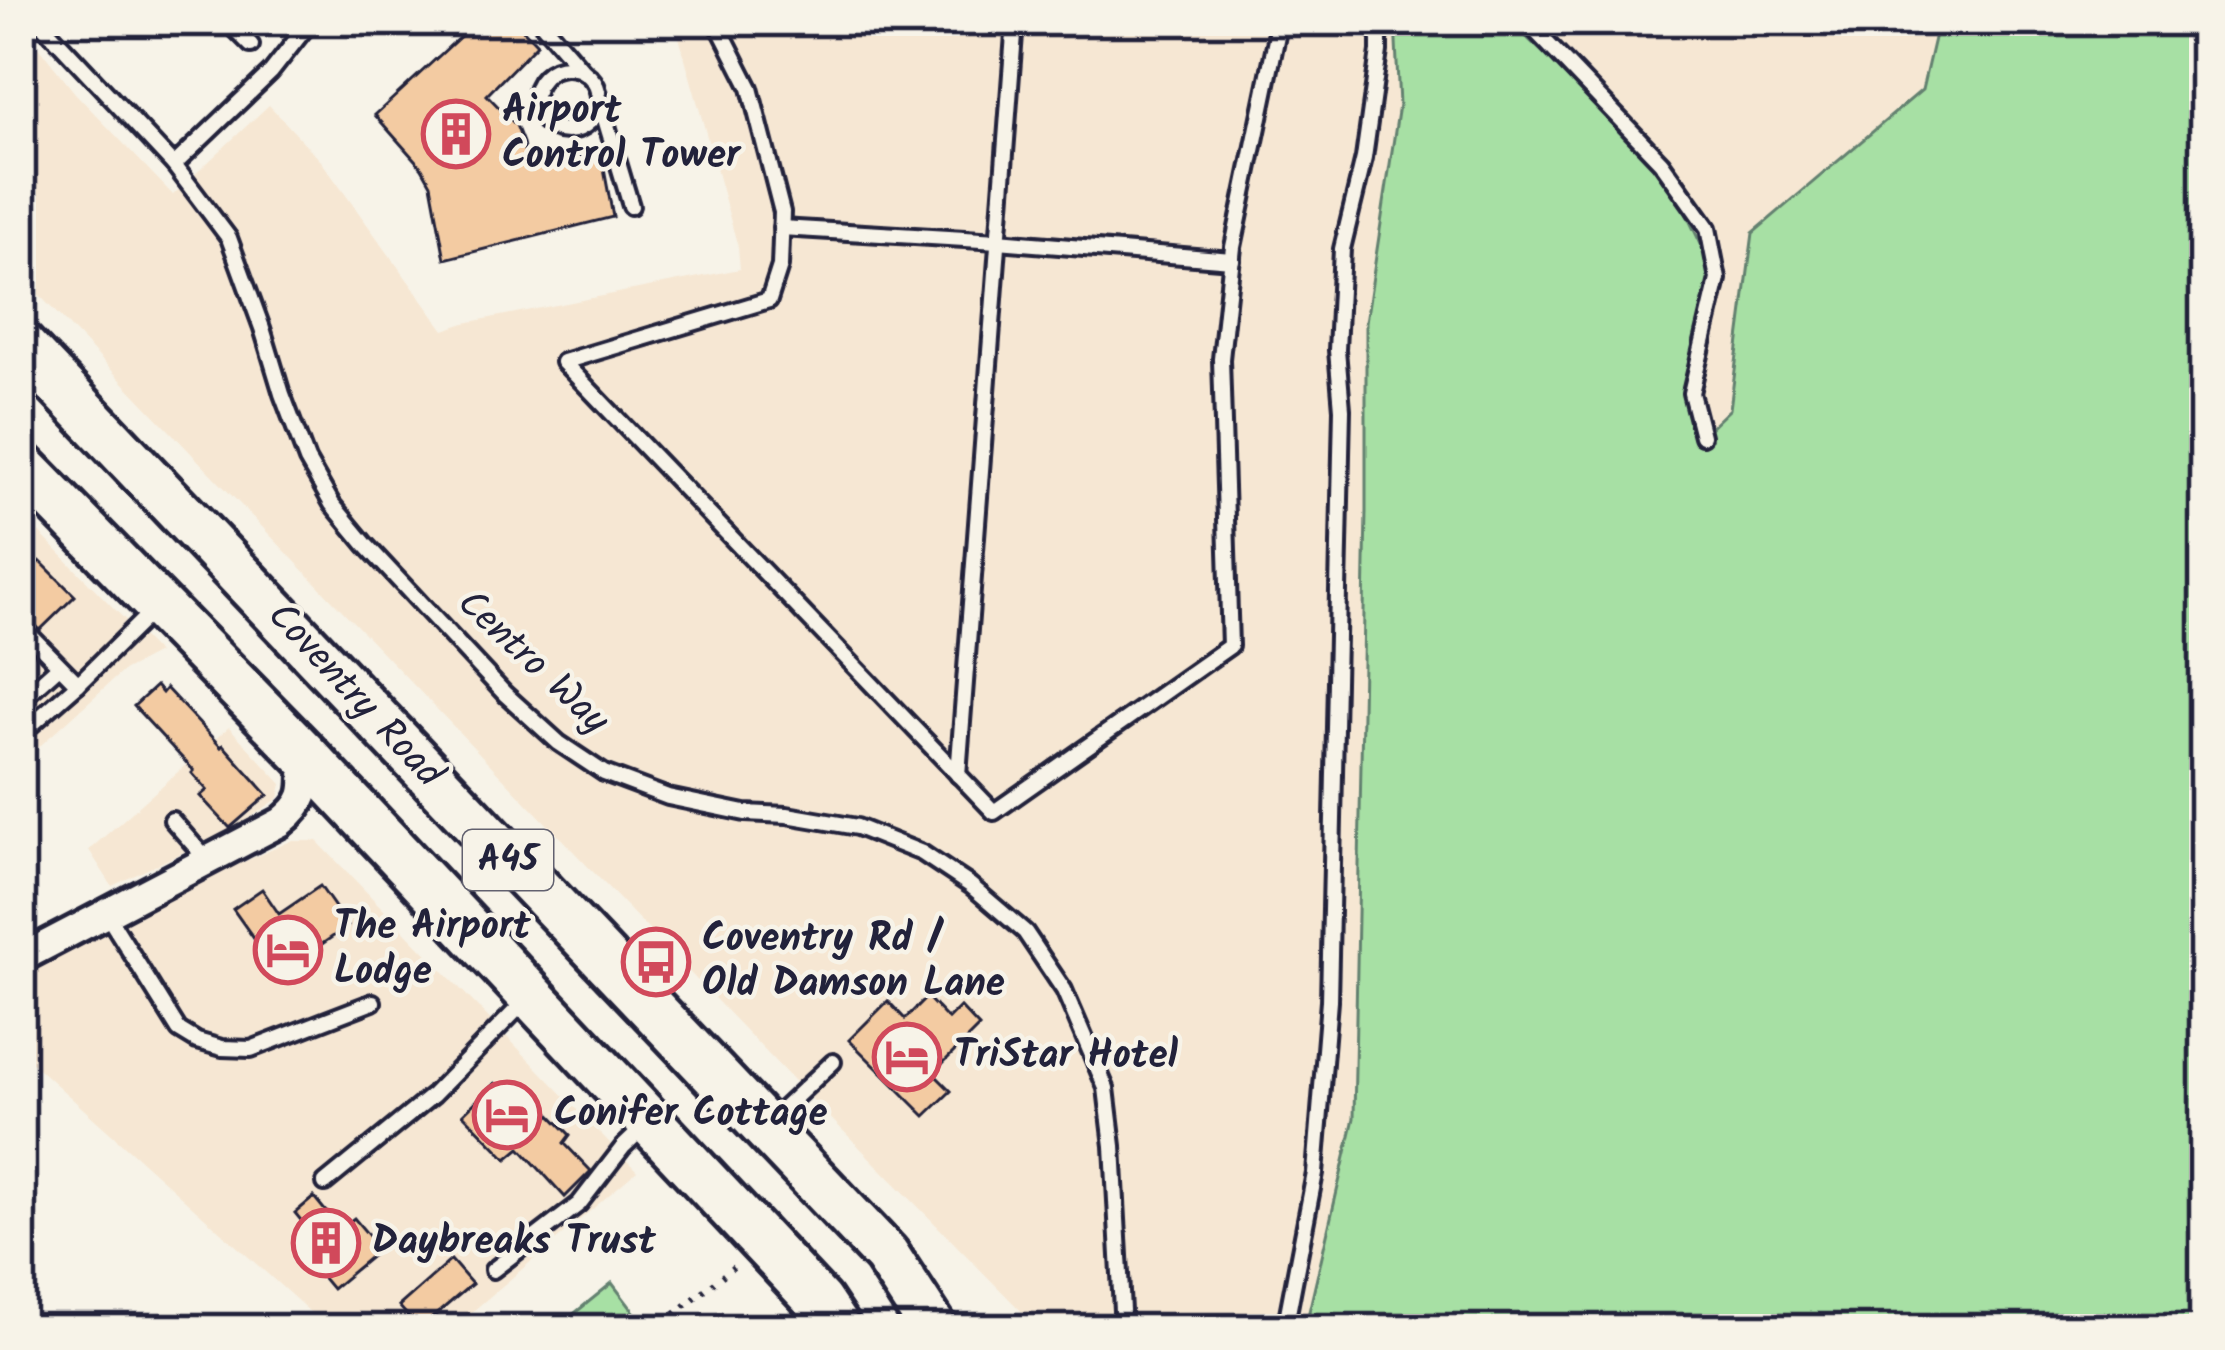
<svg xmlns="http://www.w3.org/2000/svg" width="2225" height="1350" font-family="Kalam,sans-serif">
	<rect width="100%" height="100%" fill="#f7f3e8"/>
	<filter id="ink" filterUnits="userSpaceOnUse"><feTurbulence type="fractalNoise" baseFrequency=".00833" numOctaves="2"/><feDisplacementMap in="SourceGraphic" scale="24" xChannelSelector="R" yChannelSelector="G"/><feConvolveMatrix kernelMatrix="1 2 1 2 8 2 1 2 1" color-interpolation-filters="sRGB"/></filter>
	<g filter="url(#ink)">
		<!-- built -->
		<g fill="#f6e7d3">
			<path d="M670,21H2204V1329H1039L793,1080L21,276V25L75,93L173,195L269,105L321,161L444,330L465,323L740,269L738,247L677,30Z"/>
			<path d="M21,514L158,653L123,671L21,763Z"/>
			<path d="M229,727L282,784L279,798L236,827L112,886L89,850Z"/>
			<path d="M291,841H317L637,1171L452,1329H329L21,1053V975L129,913Z"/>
		</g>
		<!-- green -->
		<g fill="#a7e0a4" stroke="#648170" stroke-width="3">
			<path d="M1395,21H1509L1661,162L1718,279L1691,393L1703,435L1730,409L1753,233L1922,90L1938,21H2204V1329H1305L1354,1118L1366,511V322L1399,105Z"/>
			<path d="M612,1283L647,1329H555Z"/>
		</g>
		<!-- building -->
		<g fill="#f3cba2" stroke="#22223b" stroke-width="3">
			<path d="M477,21H515L537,44L487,95L516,125L523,143L527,169L601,153L613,217L445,259L431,184L422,168L375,115Z"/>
			<path d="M40,561L75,596L40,630L28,617L21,615V579Z"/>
			<path d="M156,686L162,693L166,688L221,747L223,745L268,795L230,828L200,796L207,790L192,773L194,771L134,706Z"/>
			<path d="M320,886L348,926L279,974L233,909L262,889L279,914Z"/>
			<path d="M927,997L948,1019L960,1007L979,1027L933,1073L951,1091L925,1116L849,1040L888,1001L905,1019Z"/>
			<path d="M495,1083L519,1107L531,1095L570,1135L564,1143L591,1171L565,1197L520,1148L507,1159L463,1114Z"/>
			<path d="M314,1197L340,1229L354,1218L380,1249L332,1289L298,1248L313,1235L295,1213Z"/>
			<path d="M451,1260L472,1284L419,1329L399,1306Z"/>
		</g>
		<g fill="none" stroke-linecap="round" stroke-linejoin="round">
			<defs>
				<g id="service">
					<path d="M39,21L174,165L229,238L262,328L282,394L307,460L332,504L366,545L505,694L559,743L604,773L668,797L745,813L787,815L857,827L922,853L970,885L1025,932L1064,990L1106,1088L1113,1146L1123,1329"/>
					<path d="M227,21L251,45"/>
					<path d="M540,21L584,72"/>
					<path d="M716,21L750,88L782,212L780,266L769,300L563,362L994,812L1230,646L1221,359L1233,247L1277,35L1273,21"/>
					<path d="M1526,21L1661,162L1708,228L1718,279L1691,393L1702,436"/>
					<circle cx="567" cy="99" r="32"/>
					<path d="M600,102L631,206"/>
					<path d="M174,165L271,72L311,21"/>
					<path d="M781,228L998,241L1232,260"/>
					<path d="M21,626L78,684"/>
					<path d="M21,700L59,666"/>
					<path d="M21,734L78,684L153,610"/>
					<path d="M958,775L1015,21"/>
					<path d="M172,820L208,861"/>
					<path d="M106,913L179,1030L197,1041L222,1048L251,1049L373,1002"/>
					<path d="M767,1124L833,1062"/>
					<path d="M325,1183L433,1095L527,999"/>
					<path d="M493,1270L579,1204L623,1147L645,1126"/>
					<path d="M612,1329L617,1325"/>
					<path d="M1285,1329L1315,1173L1329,1001L1342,409L1337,350L1342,249L1364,158L1379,51V21"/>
				</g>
				<path id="minor" d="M21,958L281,822C310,799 305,788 304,754"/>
				<g id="trunk">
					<path d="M21,345L886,1255L934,1329"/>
					<path d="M21,465L304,754L819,1302L837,1329"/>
				</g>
			</defs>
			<!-- service casing -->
			<use href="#service" stroke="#22223b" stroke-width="22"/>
			<!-- minor casing -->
			<use href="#minor" stroke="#22223b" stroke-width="36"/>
			<!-- trunk casing -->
			<use href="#trunk" stroke="#22223b" stroke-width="54"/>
			<!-- path -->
			<path stroke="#22223b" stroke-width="6" stroke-dasharray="3 9" stroke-linecap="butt" d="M656,1329L736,1265"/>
			<!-- service -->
			<use href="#service" stroke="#f7f3e8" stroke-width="14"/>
			<!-- minor -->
			<use href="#minor" stroke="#f7f3e8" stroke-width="27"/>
			<!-- trunk -->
			<use href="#trunk" stroke="#f7f3e8" stroke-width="45"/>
		</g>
	</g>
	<!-- icons -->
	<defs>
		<symbol id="building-ring" viewBox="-11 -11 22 22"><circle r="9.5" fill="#f7f3e8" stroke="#d1495b" stroke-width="1.5"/><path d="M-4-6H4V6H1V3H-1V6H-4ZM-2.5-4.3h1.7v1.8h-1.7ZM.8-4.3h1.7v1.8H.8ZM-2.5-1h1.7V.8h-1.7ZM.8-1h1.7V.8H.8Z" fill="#d1495b"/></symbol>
		<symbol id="hotel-ring" viewBox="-11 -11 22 22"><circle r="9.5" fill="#f7f3e8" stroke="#d1495b" stroke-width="1.5"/><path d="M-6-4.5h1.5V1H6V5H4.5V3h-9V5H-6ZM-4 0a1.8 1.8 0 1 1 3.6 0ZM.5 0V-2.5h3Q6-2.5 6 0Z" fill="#d1495b"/></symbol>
		<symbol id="bus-ring" viewBox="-11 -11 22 22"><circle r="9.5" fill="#f7f3e8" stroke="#d1495b" stroke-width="1.5"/><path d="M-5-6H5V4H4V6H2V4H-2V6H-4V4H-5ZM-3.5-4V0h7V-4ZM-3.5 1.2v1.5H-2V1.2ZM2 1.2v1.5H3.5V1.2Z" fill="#d1495b"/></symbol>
	</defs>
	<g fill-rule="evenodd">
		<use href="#building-ring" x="418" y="96" width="76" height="76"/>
		<use href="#hotel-ring" x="250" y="912" width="76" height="76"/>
		<use href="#bus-ring" x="618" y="924" width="76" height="76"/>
		<use href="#hotel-ring" x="869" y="1019" width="76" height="76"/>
		<use href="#hotel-ring" x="469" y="1077" width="76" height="76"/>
		<use href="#building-ring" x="288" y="1205" width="76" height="76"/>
	</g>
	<g text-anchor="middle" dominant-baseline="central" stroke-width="9" stroke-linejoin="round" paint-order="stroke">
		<!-- shield labels -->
		<rect fill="#f7f3e8" stroke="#62616f" stroke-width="3" x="463" y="830" width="90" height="60" rx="9"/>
		<g font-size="36" font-weight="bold" fill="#22223b">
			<text x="508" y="860">A45</text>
		</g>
		<!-- poi labels -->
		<g font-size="39" font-weight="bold" fill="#22223b" stroke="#f7f3e8" text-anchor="start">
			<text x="502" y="112">Airport<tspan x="502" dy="45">Control Tower</tspan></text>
			<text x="334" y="928">The Airport<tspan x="334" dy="45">Lodge</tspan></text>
			<text x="702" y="940">Coventry Rd /<tspan x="702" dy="45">Old Damson Lane</tspan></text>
			<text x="954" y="1057">TriStar Hotel</text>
			<text x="554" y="1115">Conifer Cottage</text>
			<text x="372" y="1243">Daybreaks Trust</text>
		</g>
		<!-- street labels -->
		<g font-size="39" fill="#22223b" stroke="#f7f3e8">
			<text transform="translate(532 663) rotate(43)">Centro Way</text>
			<text transform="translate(354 696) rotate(47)">Coventry Road</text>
		</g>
	</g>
	<!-- margin -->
	<rect width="2225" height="1350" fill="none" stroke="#f7f3e8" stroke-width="72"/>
	<rect x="36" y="36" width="2153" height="1278" fill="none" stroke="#22223b" stroke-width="4.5" filter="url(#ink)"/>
</svg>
